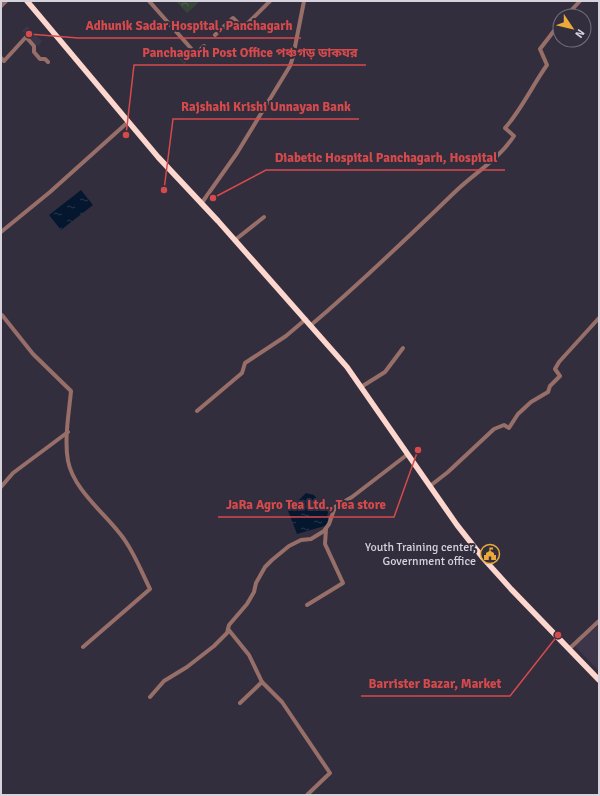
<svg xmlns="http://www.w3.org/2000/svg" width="600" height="796" font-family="Signika,'Noto Sans Bengali',sans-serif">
	<defs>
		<pattern id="forest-crowns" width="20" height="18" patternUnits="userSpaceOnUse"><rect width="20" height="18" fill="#364636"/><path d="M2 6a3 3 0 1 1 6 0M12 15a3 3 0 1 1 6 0" fill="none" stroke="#526053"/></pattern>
		<pattern id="water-ripples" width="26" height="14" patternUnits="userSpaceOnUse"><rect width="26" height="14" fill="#04172f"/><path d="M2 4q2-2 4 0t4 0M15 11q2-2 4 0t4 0" fill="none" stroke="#28384d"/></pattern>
	</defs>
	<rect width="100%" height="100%" fill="#332e3d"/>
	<!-- built -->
	<g fill="#3d364b">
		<path d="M27,26L30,29L29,30L42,41L38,46L22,31Z"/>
		<path d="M599,625V671L575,646Z"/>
	</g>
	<!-- forest -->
	<path fill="url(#forest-crowns)" d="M176,1H196L198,3L187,13Z"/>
	<!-- pitch -->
	<path fill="#364636" d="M181,50L190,60L184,64L175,54Z"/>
	<!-- water -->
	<g fill="url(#water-ripples)">
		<path d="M81,190L93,205L61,230L49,215Z"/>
		<path d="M306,493L314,495L328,511V525L297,534L288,511Z"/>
	</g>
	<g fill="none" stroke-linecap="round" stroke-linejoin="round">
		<!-- minor -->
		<g stroke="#976f68" stroke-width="4">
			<path d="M149,1L196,54L204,46"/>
			<path d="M1,6L6,1"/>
			<path d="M566,16L580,1"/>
			<path d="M215,35L233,18L243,28L270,1"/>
			<path d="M1,58L4,61L26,37L34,46V52L40,59H45L48,62"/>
			<path d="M201,204L237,153L290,66L293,57L304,1"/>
			<path d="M1,232L50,192L128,122"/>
			<path d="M235,240L264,217"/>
			<path d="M1,316L2,315L33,354L71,391C69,413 64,439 68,461C74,492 110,517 126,542C136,557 142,573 150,589L83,647"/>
			<path d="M311,325C361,283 409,236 457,190C476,172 499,159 514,136L505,128C522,109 532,86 547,65L540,49L560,23"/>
			<path d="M361,387L385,372L403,348"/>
			<path d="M197,411L242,373L245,363L286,336L306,319"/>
			<path d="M430,486L448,472L494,429L504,425L509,428L518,414L531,402L548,392L550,386L560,376L555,369L559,362L599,318"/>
			<path d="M1,487L13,473L68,432"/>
			<path d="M307,605L343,583L325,544L326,529"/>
			<path d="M228,629L249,655L262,682L240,703"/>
			<path d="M569,649L599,621"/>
			<path d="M262,682L282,702L330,773L307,795"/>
			<path d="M150,697L164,681L187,667L214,646L227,633L229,625L247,604L254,592L256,583L265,567L272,560L289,546L301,540L311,539L324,531L329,524L335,507L352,497L408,454"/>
		</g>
		<!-- highway -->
		<path stroke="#fdd6ce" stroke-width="5.5" d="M27,1L158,157L218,221L347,367L457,525L483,558L511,589L599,680"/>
	</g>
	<!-- icons -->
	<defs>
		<symbol id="civic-ring" viewBox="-11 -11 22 22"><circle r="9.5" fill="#332e3d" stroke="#eba93a" stroke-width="1.5"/><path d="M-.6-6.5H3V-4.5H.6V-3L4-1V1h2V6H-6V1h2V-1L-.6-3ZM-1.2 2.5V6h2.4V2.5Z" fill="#eba93a"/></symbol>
	</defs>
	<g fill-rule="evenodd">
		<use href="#civic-ring" x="479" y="543" width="22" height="22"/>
	</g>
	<g text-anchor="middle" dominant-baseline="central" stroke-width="4" stroke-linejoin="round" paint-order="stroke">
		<!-- poi labels -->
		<g font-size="12" fill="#d6d3dd" stroke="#332e3d" text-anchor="end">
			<text x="476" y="547">Youth Training center,<tspan x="476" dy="14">Government office</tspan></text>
		</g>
	</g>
	<!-- callouts -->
	<path fill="none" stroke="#d64a4c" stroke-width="1.5" d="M29 34L78 38H301M126 135L134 65H366M164 190L173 119H359M213 198L266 170H505M418 450L394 517H218M558 635L510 696H361"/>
	<g fill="#d64a4c" stroke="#332e3d" stroke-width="1.5">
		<circle cx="29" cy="34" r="4"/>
		<circle cx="126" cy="135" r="4"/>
		<circle cx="164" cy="190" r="4"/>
		<circle cx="213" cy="198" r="4"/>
		<circle cx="418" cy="450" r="4"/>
		<circle cx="558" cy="635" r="4"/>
	</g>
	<g font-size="13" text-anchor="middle" font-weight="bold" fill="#d64a4c" stroke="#332e3d" stroke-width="4" stroke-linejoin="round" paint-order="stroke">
		<text x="189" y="30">Adhunik Sadar Hospital, Panchagarh</text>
		<text x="250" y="57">Panchagarh Post Office পঞ্চগড় ডাকঘর</text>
		<text x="266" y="111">Rajshahi Krishi Unnayan Bank</text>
		<text x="386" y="162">Diabetic Hospital Panchagarh, Hospital</text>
		<text x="306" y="509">JaRa Agro Tea Ltd., Tea store</text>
		<text x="435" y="688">Barrister Bazar, Market</text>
	</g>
	<!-- border -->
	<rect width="600" height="796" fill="none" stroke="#d6d3dd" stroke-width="4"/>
	<!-- north arrow -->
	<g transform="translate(572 28) rotate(125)"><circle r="19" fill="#332e3d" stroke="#74707d"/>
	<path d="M0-3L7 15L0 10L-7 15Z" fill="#eba93a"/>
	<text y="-6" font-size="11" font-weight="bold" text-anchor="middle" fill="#d6d3dd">N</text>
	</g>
</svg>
